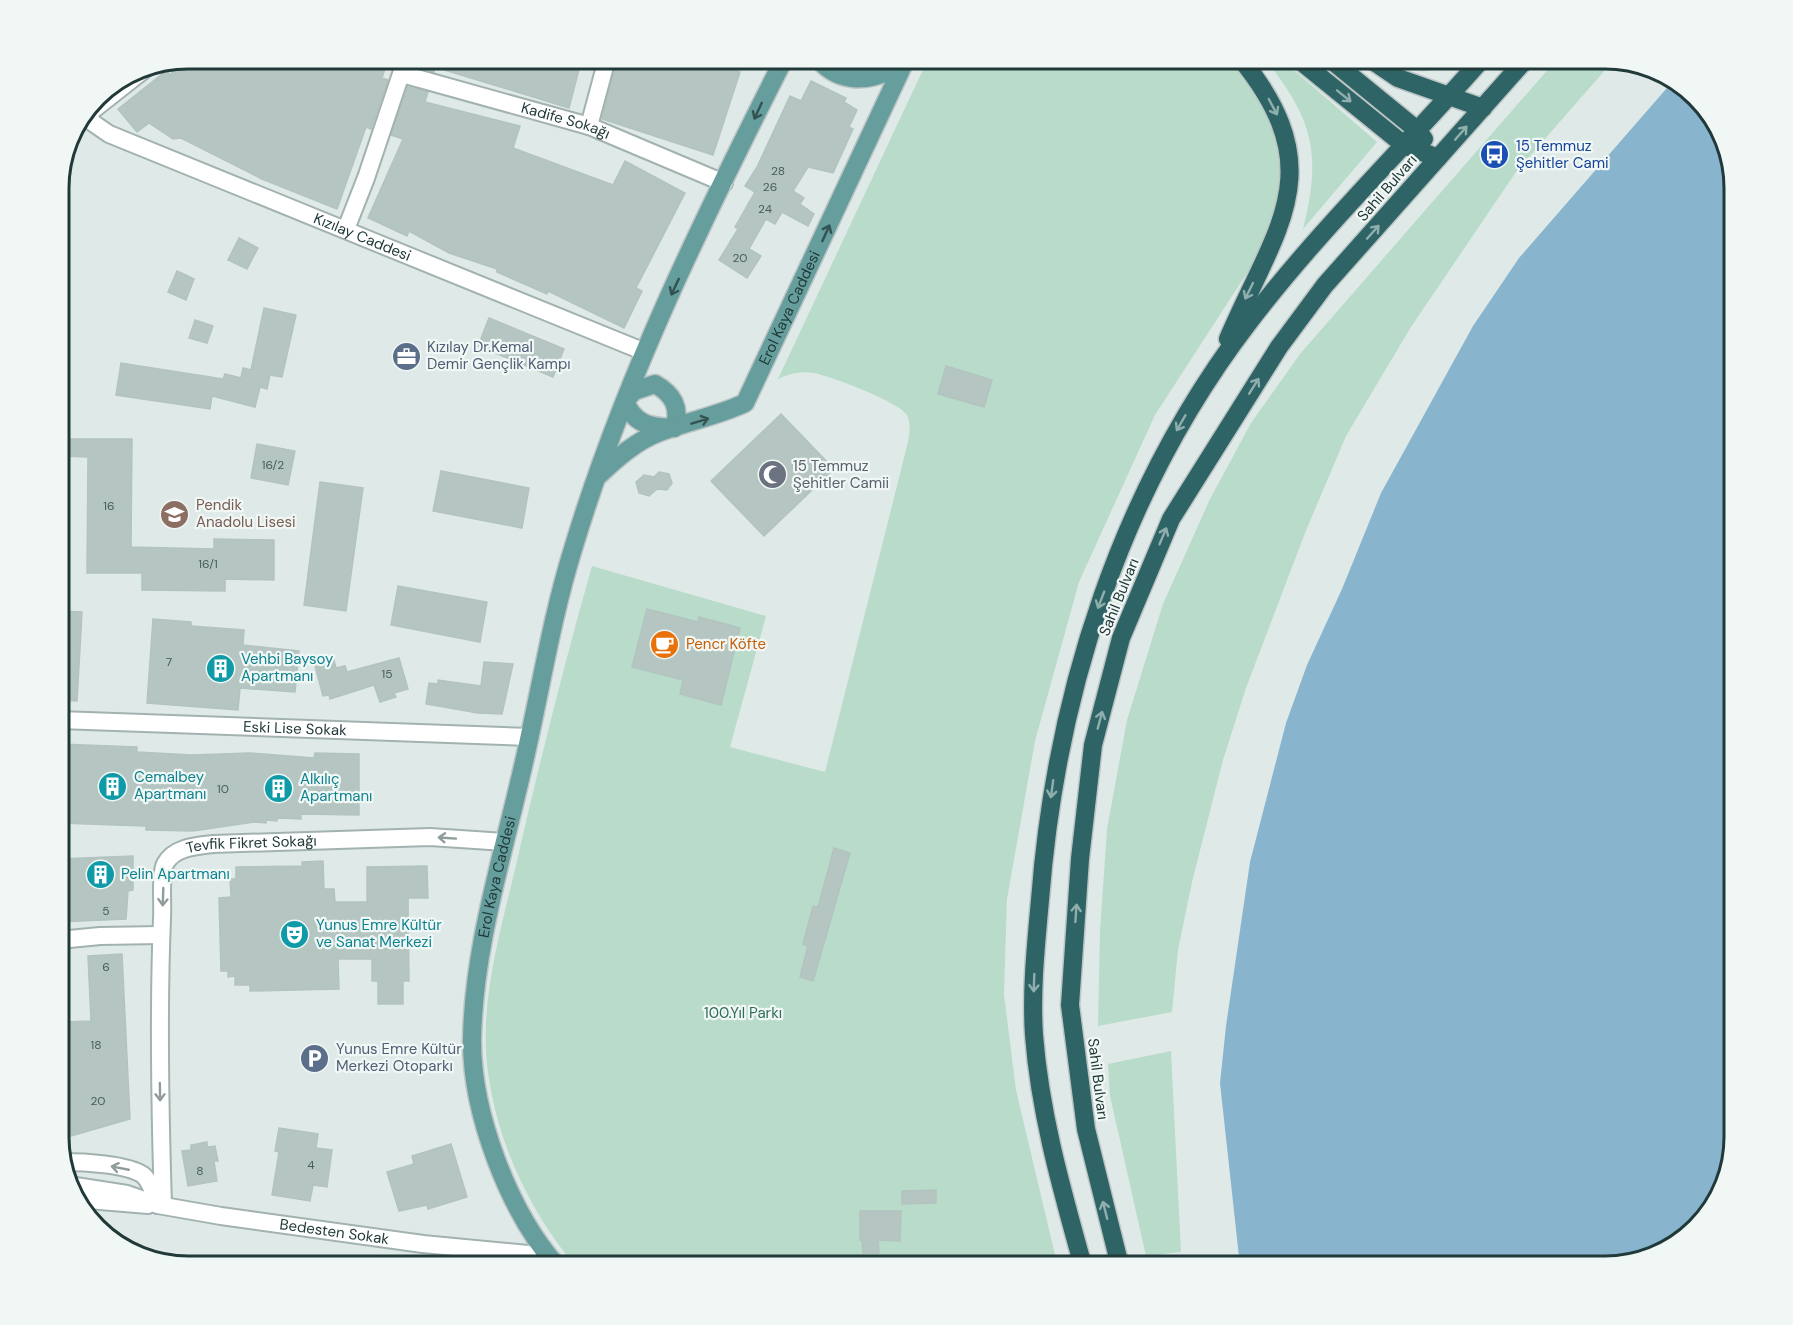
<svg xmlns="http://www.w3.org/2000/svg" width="1793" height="1325" font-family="'DM Sans',sans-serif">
	<rect width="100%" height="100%" fill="#dfeae8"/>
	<!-- green -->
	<g fill="#b9dbca">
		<path d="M928,59H1235L1281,131L1280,222L1155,415L1079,582L1035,741L1007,899L1004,994L1016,1090L1055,1255L1048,1266H575C531,1212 500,1149 489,1079C477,1008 500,934 516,865C539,764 564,665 592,566L766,616L730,747L825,772L902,466C905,452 914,429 907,415C899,402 831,376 814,373C801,371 790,373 778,379Z"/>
		<path d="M1265,59H1281L1377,142L1303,229C1322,154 1313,119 1265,59Z"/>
		<path d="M1392,59H1446C1427,79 1414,72 1392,59Z"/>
		<path d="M1557,59H1606L1613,61L1516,172L1411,327L1346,436L1305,533L1246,688L1223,760L1192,882L1178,950L1172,1012L1098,1026L1100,930L1107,829L1127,720L1163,604L1210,499L1251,423L1300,354Z"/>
		<path d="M1171,1051L1181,1252L1146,1256L1110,1096L1108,1064Z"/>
	</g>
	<!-- water -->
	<path fill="#89b4ce" d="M1673,81L1684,85L1721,130L1734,187V1138L1708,1216L1663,1253L1605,1266H1240L1220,1083L1226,1026L1250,862L1286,723L1307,665L1342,589L1381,493L1473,326L1519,258Z"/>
	<!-- building -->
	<g fill="#b5c5c1" stroke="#b2c3c0" stroke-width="1.5">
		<path d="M388,58L382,78L388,80L371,129L366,127L337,209L262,179L181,138L173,139L149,123L137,132L118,109L167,70L170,75L179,64L188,58Z"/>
		<path d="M417,58H582L569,108L435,67L434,72L415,67Z"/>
		<path d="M617,58H698L740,72L713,155L602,119Z"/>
		<path d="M811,81L846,98L844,102L857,110L849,127L853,129L833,173L808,167L793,191L804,198L800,204L814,214L808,226L782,212L775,224L766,219L749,249L761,256L747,278L719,260L738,229L735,227L755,192L745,186L757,167L790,96L801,101Z"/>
		<path d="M408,87L428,92L425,102L520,126L513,148L613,185L625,161L685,193L636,288L642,291L624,328L548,291L547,294L497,272V269L449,253L409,231L407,236L368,218L403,139L391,135Z"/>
		<path d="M239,238L258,248L247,269L228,260Z"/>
		<path d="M177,271L194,279L186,300L168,292Z"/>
		<path d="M264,308L296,315L282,377L270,375L267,389L260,387L255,407L212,396L210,409L116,395L121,363L223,379L225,374L241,378L243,368L251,370Z"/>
		<path d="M489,318L564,349L553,377L478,346Z"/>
		<path d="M195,320L213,326L207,343L189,338Z"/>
		<path d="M946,366L992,380L984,407L938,394Z"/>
		<path d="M781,414L834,469L764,536L711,481Z"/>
		<path d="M59,439H132L131,547L214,549V539L274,540V580L225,579V591L142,590V573H87L88,457L59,456Z"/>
		<path d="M257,444L295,451L288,485L251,478Z"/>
		<path d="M441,471L529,488L522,528L433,511Z"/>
		<path d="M659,472L669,474L672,483L667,490L657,489L649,496L639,493L636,482L644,475L654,477Z"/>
		<path d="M320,482L363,488L346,611L304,605Z"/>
		<path d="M398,586L487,602L480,642L391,625Z"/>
		<path d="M647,609L698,622L699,617L740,628L721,705L680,694L683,680L632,667Z"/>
		<path d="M59,611L82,612L77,701L59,700Z"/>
		<path d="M153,619L191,622V626L244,630L243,645L299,651L295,692L240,688L238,710L147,703Z"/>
		<path d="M333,657L336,668L345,666L347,672L399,658L408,689L394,693L396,697L380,702L374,685L330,699L329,695L323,696L314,662Z"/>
		<path d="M484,662L513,664L502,714L478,713L426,704L429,683L438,684V680L481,686Z"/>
		<path d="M59,744L137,747V752L191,755L250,753L314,758L315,753L359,754V815L301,814V819L277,818V821L266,820V823L254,822L193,831L146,830V826L59,823Z"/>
		<path d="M834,848L850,853L813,981L800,977L808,946L803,944L813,906L818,907Z"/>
		<path d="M133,856V890L128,891L126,919L59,922V859Z"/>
		<path d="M323,861L324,889H334L335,902H367V867L427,866L428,898H408L409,981H403V1004H378V981H372V959H338L339,989L250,991V985H235V976L228,977V971H221L219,898L231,897L230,879H236V867L302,866V862Z"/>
		<path d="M122,954L130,1119L71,1136L66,1083L69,1082L65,1022L91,1021L88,956Z"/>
		<path d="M279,1128L318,1134L316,1148L332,1150L327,1187L313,1185L310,1201L272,1195L279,1152L275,1151Z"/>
		<path d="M207,1142V1147L215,1146L218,1161H214L217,1181L188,1186L182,1151L191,1150V1145Z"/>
		<path d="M451,1144L467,1197L428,1209L427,1205L399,1211L387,1172L414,1164L412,1156Z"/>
		<path d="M936,1190V1203L902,1204V1191Z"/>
		<path d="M860,1211H901L900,1241L878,1240L879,1253H863L862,1240H860Z"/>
	</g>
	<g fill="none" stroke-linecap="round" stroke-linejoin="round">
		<defs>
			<g id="minor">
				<path id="s1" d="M402,74L589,126L724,183"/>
				<path id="s2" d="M86,112L93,123L109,134L645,352"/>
				<path d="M88,114L149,66"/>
				<path d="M589,126L607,59"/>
				<path d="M346,229L366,178L406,59"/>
				<path id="s3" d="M59,720L530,737"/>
				<path d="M59,940L100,936L161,935"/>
				<path d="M63,1162C83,1162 127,1164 143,1175C151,1182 154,1195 158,1205"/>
				<path id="s4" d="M69,1185L127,1194L158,1205L221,1216L423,1244L549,1256"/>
				<path d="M76,1199L148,1205"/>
				<path id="s5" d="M163,1205C160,1110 158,1014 162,919C163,906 160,874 165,864C174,847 197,846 213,844L430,837L505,842"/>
			</g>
			<g id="major">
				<path d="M818,59C842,87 874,81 902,64"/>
				<path d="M655,384C673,394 681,408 674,428C651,427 634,425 625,401L634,391Z"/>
				<path id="s6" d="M599,475C617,458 636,441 660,432C689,421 717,416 745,403L906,59"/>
				<path id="s7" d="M557,1266C509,1212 472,1114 472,1041C473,952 501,862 521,775C539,700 550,623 573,549C624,379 704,217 784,59"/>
			</g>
			<g id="highway">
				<path d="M1298,59L1404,145L1438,158"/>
				<path d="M1330,59L1417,130L1424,139"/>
				<path d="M1370,59L1398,78L1483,108"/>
				<path d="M1228,339C1276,227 1332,171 1241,59"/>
				<path d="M1083,1266C1062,1190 1040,1114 1034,1035C1031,990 1036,945 1040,900C1056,693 1121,489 1249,322C1320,229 1405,147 1482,59"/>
				<path d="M1120,1266L1086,1129L1070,1005L1080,859L1093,745L1121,638L1171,519L1279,347L1325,285L1526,59"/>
			</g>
		</defs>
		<!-- minor casing -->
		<use href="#minor" stroke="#a2b2b0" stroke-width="20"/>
		<!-- major casing -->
		<use href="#major" stroke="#bcc4c4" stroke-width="21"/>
		<!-- highway casing -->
		<use href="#highway" stroke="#bcc4c4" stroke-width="21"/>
		<!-- minor -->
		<use href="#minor" stroke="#fff" stroke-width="16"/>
		<!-- major -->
		<use href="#major" stroke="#659e9d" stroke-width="18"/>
		<!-- highway -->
		<use href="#highway" stroke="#2e6465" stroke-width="18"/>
	</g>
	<!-- one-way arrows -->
	<defs><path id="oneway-shaft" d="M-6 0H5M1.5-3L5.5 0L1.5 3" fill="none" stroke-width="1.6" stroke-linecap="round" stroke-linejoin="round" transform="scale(1.5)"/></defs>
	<g stroke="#8faead">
		<use href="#oneway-shaft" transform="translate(1344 96) rotate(39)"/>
		<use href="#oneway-shaft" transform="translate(1273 107) rotate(62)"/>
		<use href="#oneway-shaft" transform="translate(1461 133) rotate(-49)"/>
		<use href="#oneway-shaft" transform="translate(1373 232) rotate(-48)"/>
		<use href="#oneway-shaft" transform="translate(1249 291) rotate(116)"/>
		<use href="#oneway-shaft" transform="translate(1254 386) rotate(-58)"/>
		<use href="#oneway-shaft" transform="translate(1181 423) rotate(120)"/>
		<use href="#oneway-shaft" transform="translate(1163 536) rotate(-67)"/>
		<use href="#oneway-shaft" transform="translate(1101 600) rotate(111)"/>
		<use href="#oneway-shaft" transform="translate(1100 720) rotate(-75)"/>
		<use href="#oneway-shaft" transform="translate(1052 789) rotate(98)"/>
		<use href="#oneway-shaft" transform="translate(1076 913) rotate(-86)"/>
		<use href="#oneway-shaft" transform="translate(1034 983) rotate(92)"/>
		<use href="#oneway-shaft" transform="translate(1105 1210) rotate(-104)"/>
	</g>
	<g stroke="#325352">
		<use href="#oneway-shaft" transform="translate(758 111) rotate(115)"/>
		<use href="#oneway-shaft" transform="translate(826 233) rotate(-66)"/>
		<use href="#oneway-shaft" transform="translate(675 287) rotate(115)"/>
		<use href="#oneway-shaft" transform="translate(700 421) rotate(-17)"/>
	</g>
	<g stroke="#909c9c">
		<use href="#oneway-shaft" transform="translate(447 838) rotate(-176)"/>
		<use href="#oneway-shaft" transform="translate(163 897) rotate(92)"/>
		<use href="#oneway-shaft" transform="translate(160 1092) rotate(89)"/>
		<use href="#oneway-shaft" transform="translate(120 1168) rotate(-169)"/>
	</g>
	<!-- icons -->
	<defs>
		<symbol id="bus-disc" viewBox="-11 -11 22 22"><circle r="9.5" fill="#1a4fb4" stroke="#f0f7f5"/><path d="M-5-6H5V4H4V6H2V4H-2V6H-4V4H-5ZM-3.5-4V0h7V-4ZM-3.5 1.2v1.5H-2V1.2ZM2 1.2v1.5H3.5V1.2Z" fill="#fff"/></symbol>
		<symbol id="office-disc" viewBox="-11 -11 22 22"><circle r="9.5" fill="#5c6f8a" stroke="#f0f7f5"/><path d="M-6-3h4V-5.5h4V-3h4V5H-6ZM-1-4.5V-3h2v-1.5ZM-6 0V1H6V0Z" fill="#fff"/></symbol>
		<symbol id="mosque-disc" viewBox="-11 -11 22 22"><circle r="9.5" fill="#6b7280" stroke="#f0f7f5"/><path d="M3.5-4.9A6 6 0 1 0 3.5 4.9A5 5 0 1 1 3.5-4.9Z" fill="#fff"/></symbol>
		<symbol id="school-disc" viewBox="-11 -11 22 22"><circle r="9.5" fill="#8d6e63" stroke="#f0f7f5"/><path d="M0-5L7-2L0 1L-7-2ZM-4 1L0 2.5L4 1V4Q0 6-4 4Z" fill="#fff"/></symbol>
		<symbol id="cafe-disc" viewBox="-11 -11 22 22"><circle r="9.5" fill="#e8710a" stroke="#f0f7f5"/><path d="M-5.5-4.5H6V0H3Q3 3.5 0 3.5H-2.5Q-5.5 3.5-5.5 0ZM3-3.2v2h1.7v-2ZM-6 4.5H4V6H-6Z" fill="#fff"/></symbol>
		<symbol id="building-disc" viewBox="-11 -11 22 22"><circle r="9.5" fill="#0f9aa8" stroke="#f0f7f5"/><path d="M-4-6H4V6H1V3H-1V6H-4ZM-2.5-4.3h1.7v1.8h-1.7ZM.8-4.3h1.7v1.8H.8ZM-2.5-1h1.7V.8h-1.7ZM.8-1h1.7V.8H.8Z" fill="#fff"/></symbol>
		<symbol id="theatre-disc" viewBox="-11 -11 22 22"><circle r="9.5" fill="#0f9aa8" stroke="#f0f7f5"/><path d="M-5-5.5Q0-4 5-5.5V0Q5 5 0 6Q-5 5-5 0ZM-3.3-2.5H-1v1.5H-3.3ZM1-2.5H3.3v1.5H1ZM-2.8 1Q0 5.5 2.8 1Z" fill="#fff"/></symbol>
		<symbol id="parking-disc" viewBox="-11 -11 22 22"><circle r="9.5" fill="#5c6f8a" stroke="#f0f7f5"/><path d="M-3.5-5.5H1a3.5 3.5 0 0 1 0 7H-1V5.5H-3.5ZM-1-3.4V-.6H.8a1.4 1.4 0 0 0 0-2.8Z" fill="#fff"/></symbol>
	</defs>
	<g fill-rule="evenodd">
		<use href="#bus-disc" x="1478" y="138" width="33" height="33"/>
		<use href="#office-disc" x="390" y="340" width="33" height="33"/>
		<use href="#mosque-disc" x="756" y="458" width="33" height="33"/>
		<use href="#school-disc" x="158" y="498" width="33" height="33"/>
		<use href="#cafe-disc" x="648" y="628" width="33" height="33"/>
		<use href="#building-disc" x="204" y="652" width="33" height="33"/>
		<use href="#building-disc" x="96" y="770" width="33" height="33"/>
		<use href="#building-disc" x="262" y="772" width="33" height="33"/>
		<use href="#building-disc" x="84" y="858" width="33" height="33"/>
		<use href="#theatre-disc" x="278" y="918" width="33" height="33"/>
		<use href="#parking-disc" x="298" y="1042" width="33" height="33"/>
	</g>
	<g text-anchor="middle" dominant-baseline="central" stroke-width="4.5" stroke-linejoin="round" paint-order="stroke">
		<!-- number labels -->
		<g font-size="12" fill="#465d5b">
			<text x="778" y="171">28</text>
			<text x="770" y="187">26</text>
			<text x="765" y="209">24</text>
			<text x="740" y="258">20</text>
			<text x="273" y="465">16/2</text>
			<text x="109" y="506">16</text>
			<text x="208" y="564">16/1</text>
			<text x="169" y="662">7</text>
			<text x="387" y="674">15</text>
			<text x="223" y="789">10</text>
			<text x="106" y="911">5</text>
			<text x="106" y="967">6</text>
			<text x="96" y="1045">18</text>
			<text x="98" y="1101">20</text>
			<text x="311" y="1165">4</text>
			<text x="200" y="1171">8</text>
		</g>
		<!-- street labels -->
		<g font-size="15" fill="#213a39" stroke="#f0f7f5">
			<text stroke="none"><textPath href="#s1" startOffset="170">Kadife Sokağı</textPath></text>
			<text transform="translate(1387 188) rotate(-49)">Sahil Bulvarı</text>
			<text stroke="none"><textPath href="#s2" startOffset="306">Kızılay Caddesi</textPath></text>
			<text stroke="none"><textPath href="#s6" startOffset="270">Erol Kaya Caddesi</textPath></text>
			<text transform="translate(1119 597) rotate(-68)">Sahil Bulvarı</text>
			<text stroke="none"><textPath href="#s3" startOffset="236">Eski Lise Sokak</textPath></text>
			<text stroke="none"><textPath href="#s5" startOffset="434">Tevfik Fikret Sokağı</textPath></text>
			<text stroke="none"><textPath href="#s7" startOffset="411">Erol Kaya Caddesi</textPath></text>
			<text transform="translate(1098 1079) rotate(83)">Sahil Bulvarı</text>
			<text stroke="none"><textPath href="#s4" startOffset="270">Bedesten Sokak</textPath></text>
		</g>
		<!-- transit labels -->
		<g font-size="15" fill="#164399" stroke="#f0f7f5" text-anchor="start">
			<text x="1516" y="146">15 Temmuz<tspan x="1516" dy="17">Şehitler Cami</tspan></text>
		</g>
		<!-- service labels -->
		<g font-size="15" fill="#4e5e75" stroke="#f0f7f5" text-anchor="start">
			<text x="427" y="347">Kızılay Dr.Kemal<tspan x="427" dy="17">Demir Gençlik Kampı</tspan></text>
			<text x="336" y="1049">Yunus Emre Kültür<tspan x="336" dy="17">Merkezi Otoparkı</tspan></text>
		</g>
		<!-- worship labels -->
		<g font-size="15" fill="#5b616d" stroke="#f0f7f5" text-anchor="start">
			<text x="793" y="466">15 Temmuz<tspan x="793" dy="17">Şehitler Camii</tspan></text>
		</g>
		<!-- education labels -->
		<g font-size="15" fill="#785e54" stroke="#f0f7f5" text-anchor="start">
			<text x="196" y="505">Pendik<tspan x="196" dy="17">Anadolu Lisesi</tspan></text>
		</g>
		<!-- food labels -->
		<g font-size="15" fill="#c56008" stroke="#f0f7f5" text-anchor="start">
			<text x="686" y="644">Pencr Köfte</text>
		</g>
		<!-- culture labels -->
		<g font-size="15" fill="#0d838f" stroke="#f0f7f5" text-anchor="start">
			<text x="241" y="659">Vehbi Baysoy<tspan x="241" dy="17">Apartmanı</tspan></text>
			<text x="134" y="777">Cemalbey<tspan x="134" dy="17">Apartmanı</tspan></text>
			<text x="300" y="779">Alkılıç<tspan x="300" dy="17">Apartmanı</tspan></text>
			<text x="121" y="874">Pelin Apartmanı</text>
			<text x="316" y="925">Yunus Emre Kültür<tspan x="316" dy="17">ve Sanat Merkezi</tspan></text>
		</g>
		<!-- park labels -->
		<g font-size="15" fill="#2d6f55" stroke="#f0f7f5">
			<text x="743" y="1013">100.Yıl Parkı</text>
		</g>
	</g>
	<!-- crop -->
	<path d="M0 0H1793V1325H0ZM188 69H1605A119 119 0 0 1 1724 188V1137A119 119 0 0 1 1605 1256H188A119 119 0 0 1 69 1137V188A119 119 0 0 1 188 69Z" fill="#f0f7f5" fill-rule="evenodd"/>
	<path fill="none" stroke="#213a39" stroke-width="3" d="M188 69H1605A119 119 0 0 1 1724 188V1137A119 119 0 0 1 1605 1256H188A119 119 0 0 1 69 1137V188A119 119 0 0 1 188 69Z"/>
</svg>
